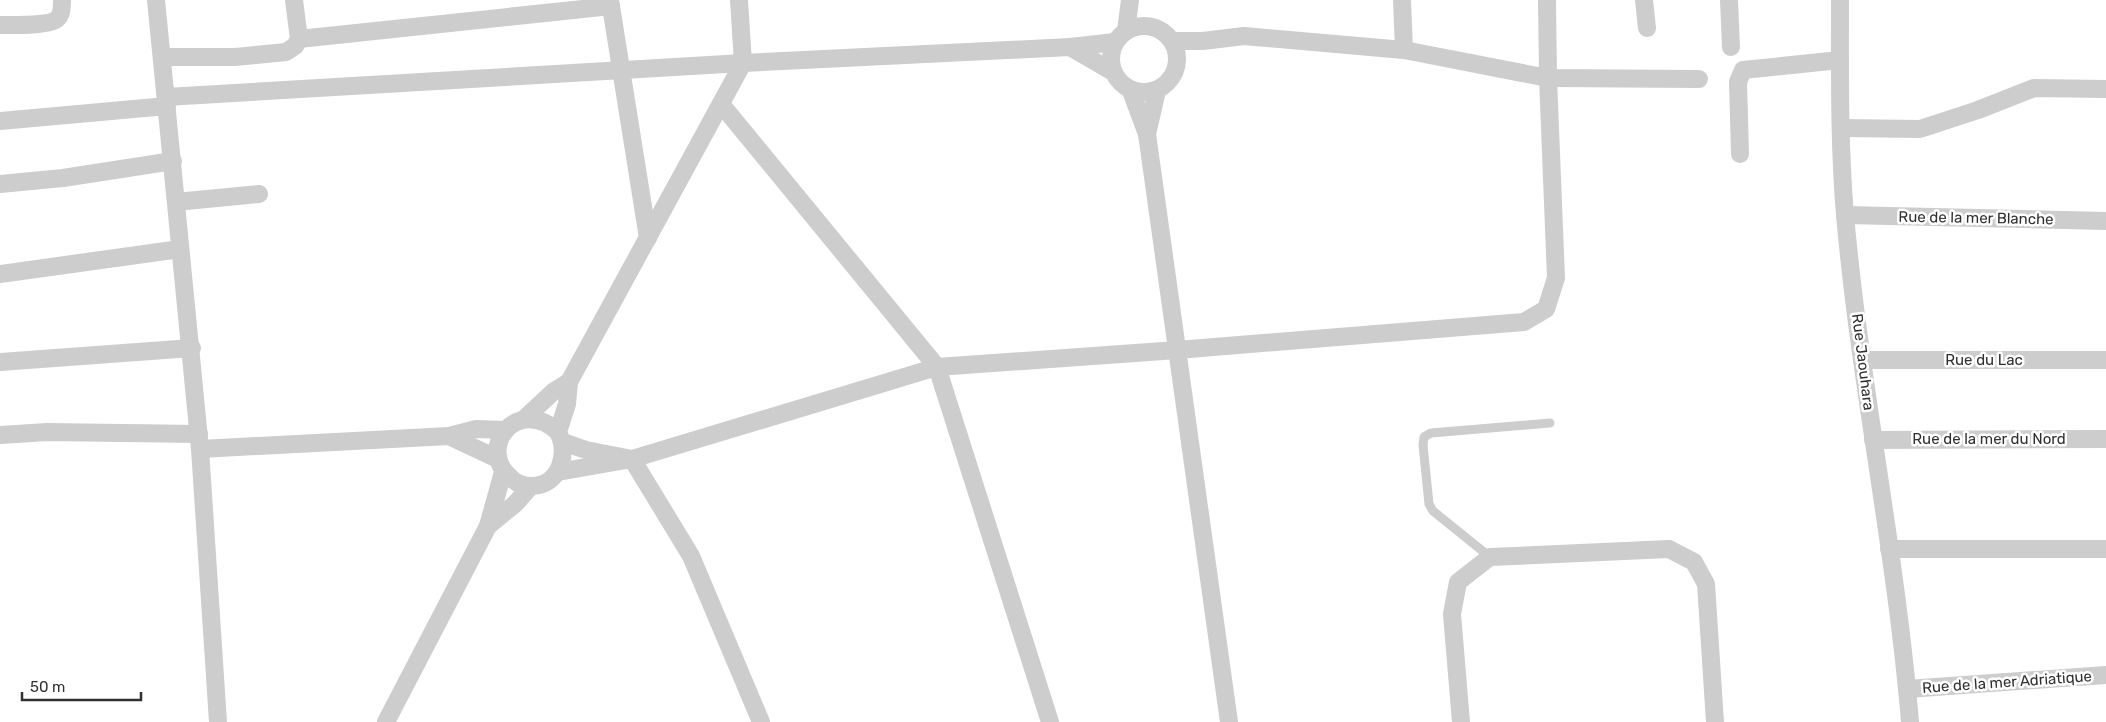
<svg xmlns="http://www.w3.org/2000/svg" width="2106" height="722" font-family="Rubik,sans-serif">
	<rect width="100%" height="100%" fill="#fff"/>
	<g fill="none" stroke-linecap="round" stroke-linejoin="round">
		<!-- service -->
		<path stroke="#cdcdcd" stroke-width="9" d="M1490,557L1433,511L1429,504L1423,445L1424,437L1431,433L1550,423"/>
		<!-- minor -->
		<g stroke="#cdcdcd" stroke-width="18">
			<path d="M156,0L200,449L218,722"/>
			<path d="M610,0L648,238"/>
			<path d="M1402,0L1404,50"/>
			<path d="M1547,0L1548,78L1699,79"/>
			<path d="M1644,0L1647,28"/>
			<path d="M1729,0L1731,47"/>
			<path d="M1840,0C1840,72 1839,144 1845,215C1860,385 1896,552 1910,722"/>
			<path d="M0,25C12,25 49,26 57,19C62,15 62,6 62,0"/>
			<circle cx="1144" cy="59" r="33"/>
			<path d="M1126,31L1130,0"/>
			<path d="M299,39L611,6"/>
			<path d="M1070,47L1113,72"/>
			<path d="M163,57H235L286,52L295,46L299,39L294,0"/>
			<path d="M1131,91L1147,134L1229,722"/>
			<path d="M166,97L743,63L1070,47L1115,42"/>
			<path d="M721,104L937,367L1050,722"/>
			<path d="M0,121L167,106"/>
			<path d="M1841,128L1920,129L1978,110L2034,88L2106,89"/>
			<path d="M1147,134L1157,91"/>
			<path d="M1740,154L1738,82L1743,70L1840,60"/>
			<path d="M0,184L63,178L173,161"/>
			<path d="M176,202L259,194"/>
			<path d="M1845,215L2106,221"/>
			<path d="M0,274L180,249"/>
			<path d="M1862,360H2106"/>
			<path d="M0,362L192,348"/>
			<path d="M524,419L553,392L569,382"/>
			<path d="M558,432C518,395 475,448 511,478C516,483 524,486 532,486C560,485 569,454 558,432L567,404L569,382L743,63L739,0"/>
			<path d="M0,435L47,432L199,434"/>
			<path d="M449,436L498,459"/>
			<path d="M1873,440L2106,439"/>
			<path d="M563,442L586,450L632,459L691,556L761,722"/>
			<path d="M200,449L449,436L476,429L505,430"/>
			<path d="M558,472L632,459L937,367L1177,350L1524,322L1546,309L1556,278L1548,78L1404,50L1244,36L1203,41H1173"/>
			<path d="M488,526L515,504L531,486"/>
			<path d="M1889,549H2106"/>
			<path d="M1907,689L2106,675"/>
			<path d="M386,722L488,526L503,472"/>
			<path d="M1461,722L1452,614L1458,582L1490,557L1669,549L1694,562L1706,584L1715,722"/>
		</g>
	</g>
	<g text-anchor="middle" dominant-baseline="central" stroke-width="5" stroke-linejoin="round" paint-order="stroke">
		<!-- street labels -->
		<g font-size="15" fill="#303030" stroke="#fff">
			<text transform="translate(1976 218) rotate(1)">Rue de la mer Blanche</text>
			<text x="1984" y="360">Rue du Lac</text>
			<text transform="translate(1863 362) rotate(83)">Rue Jaouhara</text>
			<text x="1989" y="439">Rue de la mer du Nord</text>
			<text transform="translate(2007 682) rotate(-4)">Rue de la mer Adriatique</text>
		</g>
	</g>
	<!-- scale -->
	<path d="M22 692v8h119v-8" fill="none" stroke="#303030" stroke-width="2.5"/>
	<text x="30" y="692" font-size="15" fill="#303030" stroke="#ffffff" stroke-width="4" paint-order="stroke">50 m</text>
</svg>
